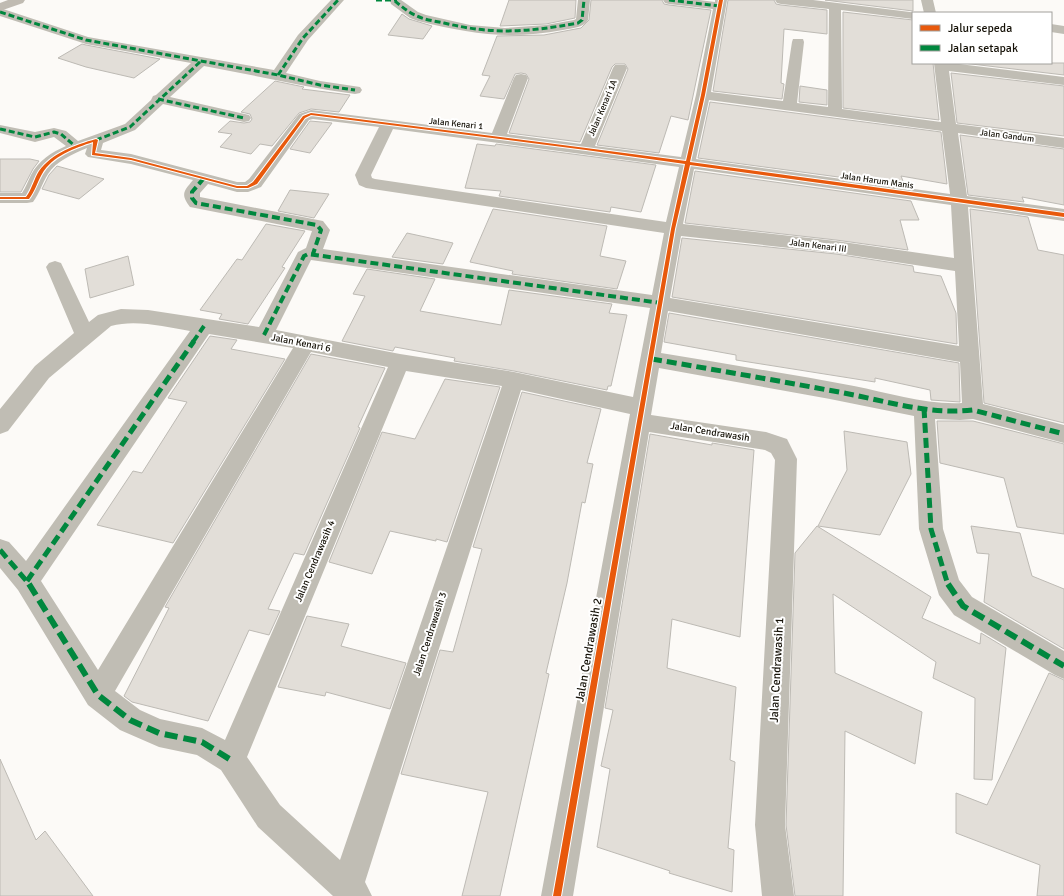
<svg xmlns="http://www.w3.org/2000/svg" width="1064" height="896" font-family="Signika,sans-serif">
	<rect width="100%" height="100%" fill="#fcfaf7"/>
	<!-- building -->
	<g fill="#e2ded8" stroke="#bdbab4">
		<path d="M509,0H576L575,18L546,24L500,26Z"/>
		<path d="M591,0H662L664,4L669,5L711,10L688,120L671,116L659,153L597,145L628,69L625,64H615L612,67L580,142L509,133L529,79L526,74L521,73L515,74L504,99L480,96L490,76L482,75L497,36L544,35L581,28L589,20Z"/>
		<path d="M728,0H774L776,4L781,5L827,10V34L784,29L781,83L784,84L782,99L713,91Z"/>
		<path d="M825,0H913V11Z"/>
		<path d="M843,12L913,20V63H933L939,120L843,108Z"/>
		<path d="M402,14L409,19L432,26L423,39L388,35Z"/>
		<path d="M82,44L86,45L160,59L134,78L86,67L58,58Z"/>
		<path d="M963,63H1064V75Z"/>
		<path d="M951,73L1064,86V136L957,123Z"/>
		<path d="M275,81L304,87L302,89L350,95L339,112L311,109L299,113L272,146L260,144L251,154L220,147L232,134L218,132L230,121L244,123L250,122L252,119L250,114L241,112Z"/>
		<path d="M800,86L827,90V105L799,102Z"/>
		<path d="M710,102L941,132L947,184L901,176L905,186L698,158Z"/>
		<path d="M310,121L332,123L310,153L290,149Z"/>
		<path d="M960,135L1064,149V205L1022,197L1024,202L968,195Z"/>
		<path d="M477,144L495,146L496,144L656,165L641,212L611,207L610,212L499,196L501,191L465,188Z"/>
		<path d="M0,159H30L39,161L33,169L21,192H0Z"/>
		<path d="M57,166L104,179L79,199L42,189L49,175Z"/>
		<path d="M695,171L911,201L919,220H900L908,250L836,240L685,223Z"/>
		<path d="M290,190L329,194L314,218L278,211Z"/>
		<path d="M493,209L607,226L600,256L626,261L617,289L512,274L513,271L470,262Z"/>
		<path d="M970,209L1028,217L1038,250L1064,255V423L984,403Z"/>
		<path d="M266,224L305,231L282,267L285,268L248,324L219,319L222,314L200,310L237,259L242,260Z"/>
		<path d="M407,233L453,243L443,264L392,257Z"/>
		<path d="M682,238L836,254L913,266L914,272L941,276L956,313L957,344L672,297Z"/>
		<path d="M128,256L134,285L90,298L85,269Z"/>
		<path d="M367,269L435,279L420,311L501,325L509,290L612,304L609,313L627,315L611,386H608L607,390L514,371L454,361L455,358L395,347L393,351L342,341L365,296L353,294Z"/>
		<path d="M669,313L959,363L960,402L931,400L930,390L875,378V382L736,360V355L664,342Z"/>
		<path d="M210,336L237,340L231,349L285,359L173,543L97,525L133,471L142,473L187,402L168,398Z"/>
		<path d="M311,354L385,368L358,427L360,428L304,555L294,553L268,609L280,611L269,635L249,630L208,721L132,702L124,696L169,608L165,607Z"/>
		<path d="M445,379L500,387L447,542L436,539V541L390,531L372,574L329,562L382,432L415,439Z"/>
		<path d="M522,392L601,409L587,463L593,464L585,503L582,502L567,583L546,673L549,674L500,896H462L488,792L401,774L440,650L453,652L482,549L473,547Z"/>
		<path d="M937,421H973L1064,444V534L1017,527L1004,478L940,463Z"/>
		<path d="M844,431L907,442L911,474L880,535L818,526L847,470Z"/>
		<path d="M650,434L712,445V443L754,450L740,637L672,619L667,668L736,687L730,760L735,762L728,848L734,850L732,892L669,873L670,871L597,847L610,769L601,766L613,710L605,708Z"/>
		<path d="M817,526L931,597L922,618L980,644L981,633L1006,648L992,780L974,779L975,698L933,678L936,662L833,594L835,673L922,712L915,764L845,731L843,896H795L786,825L795,553Z"/>
		<path d="M971,526L1020,533L1032,576L1064,589V649L984,602L989,554L977,553Z"/>
		<path d="M307,616L349,624L341,646L406,663L390,709L326,692L325,696L278,687Z"/>
		<path d="M1049,673L1064,680V896H1037L1040,865L956,833V793L987,805Z"/>
		<path d="M0,759L36,840L45,831L93,896H0Z"/>
	</g>
	<g fill="none" stroke-linecap="round" stroke-linejoin="round">
		<!-- street -->
		<g fill="#c0bdb4" fill-rule="evenodd">
			<path d="M331,0H344L308,40L286,73L320,81L360,87L362,90L360,93L355,94C304,87 254,75 204,66L170,97L249,115L251,118L249,121L244,122L163,104L135,130L103,143L101,150L131,154L237,182H245L249,179L299,114L311,110L492,133L514,78L516,75L521,74L526,75L528,78L507,134L581,144L613,68L615,65H625L627,68L595,146L681,157L696,95L713,9L669,4L665,3L663,0H699L715,2V0H727L711,92L783,101L792,42L793,39H803L804,42L797,103L828,107L829,9L781,4L777,3L775,0H813L918,13H913V19L841,10L842,109L941,122L934,63H951L1064,77V85L949,71L956,124L1064,138V148L958,133L967,196L1064,209V221L968,207L983,404L1064,425V443L973,419L960,420L935,419L943,529L959,580L972,597L1064,651V679L1055,675L954,615L939,595L919,529L914,416L830,399L659,368L651,415L766,432L787,439L797,459L785,825L794,896H762L755,825L775,460L771,453L765,450L649,432L573,896H541L630,414L521,390L365,882L372,896H333L258,827L221,770L197,755L159,747L120,730L88,705L18,590L0,568V539L9,542L26,561L190,331C165,327 136,319 111,326L49,378L8,431L0,434V409L35,366L74,333L46,267L49,263L55,261L61,263L89,322L98,315L121,309L148,310L259,327L298,252L306,248L312,231L190,207C180,194 184,191 193,180L131,164L88,157L85,154L87,148C73,154 56,161 48,174C42,183 40,193 33,202L27,203H0V193H22C26,187 28,181 31,175C38,161 52,152 66,146L54,137L35,142L0,133V125L35,132L54,128L66,131L78,141L125,124L151,100L153,96L156,95L191,63L86,44L0,16V8L88,37L274,70L298,35ZM709,100L942,131L950,194L696,159ZM313,119L379,127L355,175L359,185L366,188L664,233L652,295L323,249L330,230L323,221L200,197V193L208,184L237,192H248L261,187L309,120ZM393,129L679,167L666,222L375,179L372,178L371,175ZM694,169L951,205L954,258L836,241L683,224ZM681,236L836,253L955,271L959,346L670,298ZM311,260L650,308L633,397L514,372L400,354L276,330ZM668,311L960,362L962,403C927,405 889,393 854,386C790,374 726,364 661,353ZM209,334L293,348L98,670L41,581ZM311,352L388,367L225,740L202,728L160,719L140,710L115,691ZM406,371L502,386L340,860L280,805L247,757Z"/>
			<path d="M390,0H401L418,12L426,15L470,25L505,28L546,25L574,20L576,19L578,0H590L588,20C583,28 572,28 563,30C509,40 471,34 418,21L410,18L391,4Z"/>
			<path d="M921,0H933L936,13H924Z"/>
			<path d="M1051,24L1064,26V34L1051,32Z"/>
		</g>
		<!-- secondary -->
		<path fill="#c0bbb2" fill-rule="evenodd" d="M8,0H25L23,3L0,11V3Z"/>
		<!-- quiet-far3 -->
		<g stroke="#00873e" stroke-width="3" stroke-dasharray="6 3" stroke-linecap="butt">
			<path d="M376,0H397"/>
			<path d="M669,0L719,6"/>
			<path d="M395,1C401,6 408,12 415,15C424,20 435,21 444,23C494,35 528,32 578,23L582,20L584,0"/>
			<path d="M0,12L86,40L278,75L320,85L355,90"/>
			<path d="M278,75L303,38L338,0"/>
			<path d="M158,99L244,118"/>
			<path d="M0,129L35,137L54,132L61,134L76,147"/>
			<path d="M96,140L130,127L201,61"/>
		</g>
		<!-- quiet-far2 -->
		<g stroke="#00873e" stroke-width="4" stroke-dasharray="8 4" stroke-linecap="butt">
			<path d="M204,178L192,192V198L196,203L317,225L321,230L313,254"/>
			<path d="M264,335L304,256L308,254L661,303"/>
			<path d="M193,342L204,326"/>
		</g>
		<!-- quiet-far1 -->
		<g stroke="#00873e" stroke-width="5" stroke-dasharray="10 5" stroke-linecap="butt">
			<path d="M652,359C716,370 780,381 844,393C886,401 929,415 973,410L1064,434"/>
			<path d="M924,408L931,529L948,585"/>
			<path d="M0,550L30,585"/>
			<path d="M27,581L194,341"/>
		</g>
		<!-- quiet -->
		<g stroke="#00873e" stroke-width="6" stroke-dasharray="13 6" stroke-linecap="butt">
			<path d="M29,584L98,695L130,720L159,733L202,742L231,760"/>
			<path d="M948,584L963,606L1064,666"/>
		</g>
		<defs>
			<path id="cycleway" d="M719,0H723L705,95L690,162L1064,213V217L690,165L675,229L561,896H553L671,229L685,164L586,150L311,115L305,118L257,184L248,188H237L131,160L92,155L93,142C75,148 52,156 42,174C37,183 35,191 29,199H0V197H26C32,189 34,179 39,171C52,153 75,145 96,139L98,140L95,153L131,158L237,186H247L253,182L303,116L311,113L586,148L686,161L701,95Z"/>
		</defs>
		<!-- cycleway casing -->
		<use href="#cycleway" stroke="#fff" stroke-width="2"/>
		<!-- cycleway -->
		<use href="#cycleway" fill="#e8590c" fill-rule="evenodd"/>
	</g>
	<g text-anchor="middle" dominant-baseline="central" stroke-width="4" stroke-linejoin="round" paint-order="stroke">
		<!-- far-street labels -->
		<g font-size="9" fill="#151107" stroke="#fff">
			<text transform="translate(603 108) rotate(-67)">Jalan Kenari 1A</text>
			<text transform="translate(456 124) rotate(6)">Jalan Kenari 1</text>
			<text transform="translate(1007 136) rotate(7)">Jalan Gandum</text>
			<text transform="translate(877 181) rotate(8)">Jalan Harum Manis</text>
			<text transform="translate(818 246) rotate(7)">Jalan Kenari III</text>
		</g>
		<!-- street labels -->
		<g font-size="10" fill="#151107" stroke="#fff">
			<text transform="translate(301 343) rotate(11)">Jalan Kenari 6</text>
			<text transform="translate(710 432) rotate(9)">Jalan Cendrawasih</text>
			<text transform="translate(315 561) rotate(-67)">Jalan Cendrawasih 4</text>
			<text transform="translate(430 634) rotate(-72)">Jalan Cendrawasih 3</text>
		</g>
		<!-- near-street labels -->
		<g font-size="12" fill="#151107" stroke="#fff">
			<text transform="translate(589 650) rotate(-80)">Jalan Cendrawasih 2</text>
			<text transform="translate(777 670) rotate(-87)">Jalan Cendrawasih 1</text>
		</g>
	</g>
	<!-- legend -->
	<rect x="912" y="12" width="140" height="52" fill="#ffffff" stroke="#a1a09c"/>
	<rect x="920" y="25" width="20" height="6" fill="#e8590c" stroke="#a1a09c"/>
	<text x="948" y="32" font-size="12" fill="#151107">Jalur sepeda</text>
	<rect x="920" y="45" width="20" height="6" fill="#00873e" stroke="#a1a09c"/>
	<text x="948" y="52" font-size="12" fill="#151107">Jalan setapak</text>
</svg>
